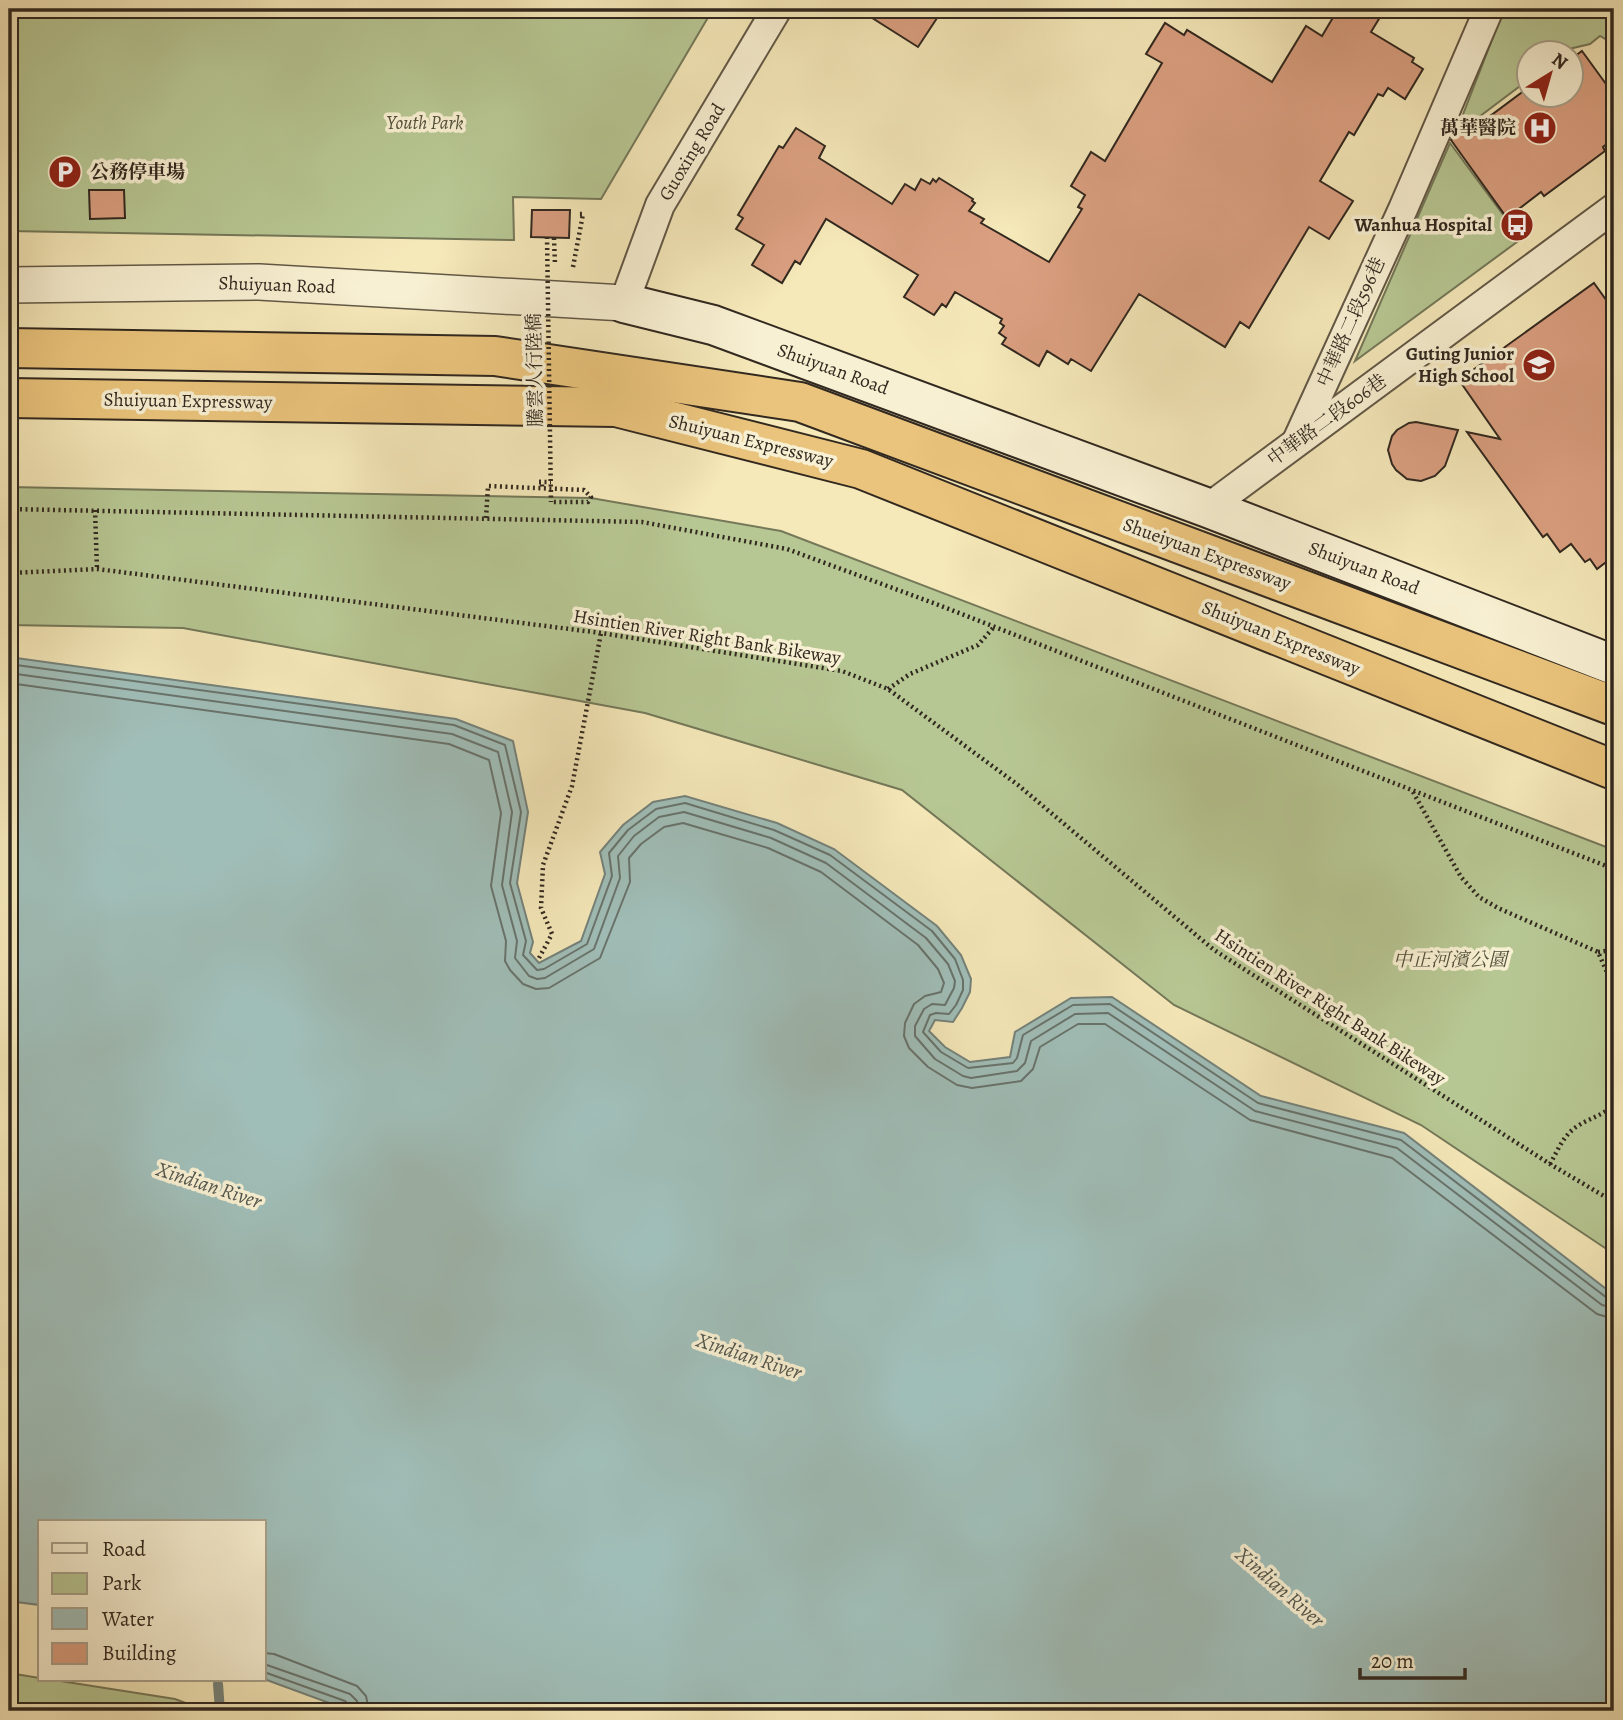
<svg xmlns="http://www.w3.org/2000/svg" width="1623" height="1720" font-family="Alegreya,'Noto Serif TC',serif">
	<rect width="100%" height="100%" fill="#f5e8b9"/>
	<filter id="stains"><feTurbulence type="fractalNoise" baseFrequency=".00286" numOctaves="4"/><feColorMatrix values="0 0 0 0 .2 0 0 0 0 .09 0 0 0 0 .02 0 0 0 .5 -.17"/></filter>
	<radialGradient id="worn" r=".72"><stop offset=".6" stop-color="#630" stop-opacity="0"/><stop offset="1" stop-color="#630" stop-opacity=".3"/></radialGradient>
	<!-- green -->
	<g fill="#b7c793" stroke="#747859" stroke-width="2">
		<path d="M9,9H713L601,199L513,197L514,240L9,231Z"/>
		<path d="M1504,9H1614V44L1600,36L1590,44L1569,49L1566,52H1528V80L1455,135Z"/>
		<path d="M1450,143L1521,239L1355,361Z"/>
		<path d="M9,487L591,498L781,531L1614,850V1254L1421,1125L1174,1005L902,790L645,713L183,628L9,625Z"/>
		<path d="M9,1673L40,1678V1680H54L175,1699L207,1711H9Z"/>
	</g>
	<!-- water -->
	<path fill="#a0beb8" stroke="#74827b" stroke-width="2" d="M9,657L456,719L513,741L528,812L517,883L533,942L530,953L539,963L581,941L605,874L600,852L623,825L653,802L685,796L777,823L834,849L937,926L961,955L971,979L970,992L962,1008L953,1022L935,1020L929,1031L945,1047L970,1062L1010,1057L1015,1032L1071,998L1112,997L1261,1096L1404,1133L1614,1295V1711H351L264,1679V1522H40V1605L9,1601Z"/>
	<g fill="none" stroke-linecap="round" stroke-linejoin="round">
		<!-- shore -->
		<g stroke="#68736c" stroke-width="2">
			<path d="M9,664L454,725L505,745L521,812L510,883L526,941L523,955L537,970L544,969L587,944L612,876L609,853L628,830L656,809L685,803L774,830L830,855L932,931L955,959L963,980V990L956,1005L949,1014L936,1013L930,1015L923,1032L941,1052L968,1068L1013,1063L1017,1058L1023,1035L1073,1005L1110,1004L1258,1103L1401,1140L1607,1298L1614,1300"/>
			<path d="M9,673L452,734L498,752L512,812L502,885L517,941L515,958L529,976L537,979L545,978L594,949L620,878L618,856L634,836L659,817L684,812L771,838L826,863L926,938L948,964L955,981L954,988L945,1005L932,1004L924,1009L915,1026V1036L935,1059L963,1076L971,1078L1017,1071L1025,1063L1031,1041L1075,1014L1108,1013L1255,1111L1397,1148L1602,1305L1614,1308"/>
			<path d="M9,683L449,744L489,760L501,813L491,886L506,941L505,961L510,970L523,984L536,989L549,988L600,958L630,882L629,858L641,844L664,827L683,823L768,848L821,872L918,945L938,969L944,983L941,992L925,996L914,1004L905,1023L904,1036L909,1048L928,1067L957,1085L972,1088L1021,1081L1033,1069L1040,1047L1078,1024H1105L1250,1120L1392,1158L1597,1314L1614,1319"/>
			<path d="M264,1653L274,1654L357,1686L366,1696L369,1711"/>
			<path d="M264,1664L350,1694L357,1701L359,1711"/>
			<path d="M264,1672L345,1701L349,1705L350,1711"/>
		</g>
		<!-- stream -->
		<path stroke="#74827b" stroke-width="10" d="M218,1684L220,1711"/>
	</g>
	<!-- building -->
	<g fill="#da9f80" stroke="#31281f" stroke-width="2">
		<path d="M858,9H943L918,47Z"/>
		<path d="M1338,9H1385L1371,32L1414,58L1412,62L1423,69L1405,99L1388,88L1383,96L1378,94L1354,135L1349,132L1320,181L1353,201L1329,239L1309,227L1249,328L1240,322L1225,347L1139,294L1091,371L1071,359L1068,364L1047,351L1039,366L1002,344L1006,338L999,333L1004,326L1000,323L1002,319L955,292L946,307L942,304L934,315L904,297L918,275L826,219L800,264L795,261L782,283L752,265L764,245L736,229L743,218L738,215L779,146L783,148L796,128L825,146L819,158L892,204L905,184L915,190L921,179L930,184L933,179L936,182L939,178L973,199L972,201L975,203L969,211L984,219L981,223L1049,262L1082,209L1078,207L1085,195L1071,186L1091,152L1105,161L1162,63L1146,54L1165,23L1184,35L1187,30L1272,82L1306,26L1322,36Z"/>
		<path d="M1582,51L1614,95V138L1603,147L1605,151L1544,196L1541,192L1507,218L1451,140L1452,138L1479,118L1482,122L1529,87V94H1571V59Z"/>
		<path d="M89,190H124L125,218L90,219Z"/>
		<path d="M532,210H570L569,238L531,237Z"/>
		<path d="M1594,283L1614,311V556L1597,569L1590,559L1585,562L1571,544L1560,552L1547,534L1543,537L1467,432L1500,439L1459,380Z"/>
		<path d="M1416,422L1458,430L1445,466L1435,476L1421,481L1407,479L1396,470L1392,464L1388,450L1392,436L1397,430L1409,423Z"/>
	</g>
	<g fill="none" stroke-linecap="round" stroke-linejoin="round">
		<defs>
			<g id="minor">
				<path d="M624,303L660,205L777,9"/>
				<path d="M1297,441L1403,209L1489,9"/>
				<path d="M1208,508L1614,208"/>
			</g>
			<path id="tertiary" d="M9,285L259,282L624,303"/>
			<path id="secondary" d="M624,303L713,325L1208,508L1614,665"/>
			<g id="trunk">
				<path d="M9,348L495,356L800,402L1614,706"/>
				<path d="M9,398L616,407L861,469L1614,770"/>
			</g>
		</defs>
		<!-- minor casing -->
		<use href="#minor" stroke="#625846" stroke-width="32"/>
		<!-- tertiary casing -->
		<use href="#tertiary" stroke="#625846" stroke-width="38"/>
		<!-- secondary casing -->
		<use href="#secondary" stroke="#31281f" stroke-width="42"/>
		<!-- trunk casing -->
		<use href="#trunk" stroke="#31281f" stroke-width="42"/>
		<!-- path -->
		<g stroke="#31281f" stroke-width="4.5" stroke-dasharray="2 3.5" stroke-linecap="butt">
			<path d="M554,238L555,265"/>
			<path d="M573,267L583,214H578"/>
			<path d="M539,482H542V489"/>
			<path d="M9,509L642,522L787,549L936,604L1614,869"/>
			<path d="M95,510L97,569"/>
			<path d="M486,518L488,486L584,490L591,497L588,502H551"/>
			<path d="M9,573L97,569L601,633L842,671L888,689L1018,785L1214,950L1550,1164L1614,1202"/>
			<path d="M888,689L910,674L978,645L993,628"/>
			<path d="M1413,792L1461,877L1479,897L1498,908L1598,952L1614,988"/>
			<path d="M1598,952L1614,950"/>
			<path d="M539,958L552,934L541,908L543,865L572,786L601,633"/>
			<path d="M1550,1164C1557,1152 1563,1136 1576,1127C1589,1118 1603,1116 1614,1104"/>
		</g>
		<!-- minor -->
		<use href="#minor" stroke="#f8f0d2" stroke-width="28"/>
		<!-- tertiary -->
		<use href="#tertiary" stroke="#f8f0d2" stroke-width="35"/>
		<!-- secondary -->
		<use href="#secondary" stroke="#f8f0d2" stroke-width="38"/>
		<!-- trunk -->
		<use href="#trunk" stroke="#eac47c" stroke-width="38"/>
		<!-- path-bridge -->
		<g stroke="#31281f" stroke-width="4.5" stroke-dasharray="2 3.5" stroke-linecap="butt">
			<path d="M547,237L551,502"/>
			<path d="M539,482H551"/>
		</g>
	</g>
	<!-- icons -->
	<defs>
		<symbol id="hospital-disc" viewBox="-11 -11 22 22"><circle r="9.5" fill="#8f2418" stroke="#f8f0d2"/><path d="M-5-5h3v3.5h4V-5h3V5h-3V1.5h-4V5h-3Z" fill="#fff"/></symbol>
		<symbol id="parking-disc" viewBox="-11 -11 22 22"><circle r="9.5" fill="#8f2418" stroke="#f8f0d2"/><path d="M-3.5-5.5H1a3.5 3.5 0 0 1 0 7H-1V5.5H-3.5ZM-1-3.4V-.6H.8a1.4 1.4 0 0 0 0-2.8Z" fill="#fff"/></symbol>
		<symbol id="bus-disc" viewBox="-11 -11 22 22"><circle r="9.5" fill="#8f2418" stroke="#f8f0d2"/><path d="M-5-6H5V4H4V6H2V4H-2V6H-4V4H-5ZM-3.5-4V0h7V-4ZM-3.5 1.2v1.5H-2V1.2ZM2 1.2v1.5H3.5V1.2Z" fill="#fff"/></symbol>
		<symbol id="school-disc" viewBox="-11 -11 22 22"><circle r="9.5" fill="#8f2418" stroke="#f8f0d2"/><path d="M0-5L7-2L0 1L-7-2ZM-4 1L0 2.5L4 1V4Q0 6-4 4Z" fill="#fff"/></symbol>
	</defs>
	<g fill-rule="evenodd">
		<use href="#hospital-disc" x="1521" y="109" width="38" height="38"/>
		<use href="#parking-disc" x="46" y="153" width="38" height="38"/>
		<use href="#bus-disc" x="1498" y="206" width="38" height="38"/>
		<use href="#school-disc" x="1520" y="346" width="38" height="38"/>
	</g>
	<g text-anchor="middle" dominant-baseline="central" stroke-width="7" stroke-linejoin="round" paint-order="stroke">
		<!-- park labels -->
		<g font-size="19" font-style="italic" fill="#52503c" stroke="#f8f0d2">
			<text x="425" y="123">Youth Park</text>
			<text x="1450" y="960">中正河濱公園</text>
		</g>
		<!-- poi labels -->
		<g font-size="19" font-weight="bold" fill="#31281f" stroke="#f8f0d2" text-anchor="end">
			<text x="1516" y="128">萬華醫院</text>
			<text x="90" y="172" text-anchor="start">公務停車場</text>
			<text x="1492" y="225">Wanhua Hospital</text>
			<text x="1514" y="354">Guting Junior<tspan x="1514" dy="22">High School</tspan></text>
		</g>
		<!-- street labels -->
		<g font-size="19" fill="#31281f" stroke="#f8f0d2">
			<text transform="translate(692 152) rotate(-59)">Guoxing Road</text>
			<text transform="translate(277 285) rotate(2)">Shuiyuan Road</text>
			<text transform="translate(1351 322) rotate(-66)">中華路二段596巷</text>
			<text transform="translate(833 369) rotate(20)">Shuiyuan Road</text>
			<text transform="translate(535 370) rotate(-91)">騰雲人行陸橋</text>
			<text transform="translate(188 401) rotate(1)">Shuiyuan Expressway</text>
			<text transform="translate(1327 420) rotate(-36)">中華路二段606巷</text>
			<text transform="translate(751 441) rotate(14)">Shuiyuan Expressway</text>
			<text transform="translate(1207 554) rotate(20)">Shueiyuan Expressway</text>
			<text transform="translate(1364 568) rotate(21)">Shuiyuan Road</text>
			<text transform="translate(707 637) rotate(9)">Hsintien River Right Bank Bikeway</text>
			<text transform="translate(1281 638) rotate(22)">Shuiyuan Expressway</text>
			<text transform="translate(1330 1007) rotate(33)">Hsintien River Right Bank Bikeway</text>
		</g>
		<!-- water labels -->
		<g font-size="21" font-style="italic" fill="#52554d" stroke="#f8f0d2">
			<text transform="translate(209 1185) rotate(18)">Xindian River</text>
			<text transform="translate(749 1356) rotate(18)">Xindian River</text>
			<text transform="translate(1280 1587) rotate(41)">Xindian River</text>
		</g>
	</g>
	<!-- margin -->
	<rect width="1623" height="1720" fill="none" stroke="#f5e8b9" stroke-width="35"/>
	<rect x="10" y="10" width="1602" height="1699" fill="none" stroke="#31281f" stroke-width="3.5"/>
	<rect x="18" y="18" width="1588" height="1685" fill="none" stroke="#31281f" stroke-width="2"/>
	<!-- legend -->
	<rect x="38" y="1520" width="228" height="161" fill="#f8f0d2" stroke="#a8a08a" stroke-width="2"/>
	<rect x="52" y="1543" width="35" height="10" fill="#f8f0d2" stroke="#a8a08a" stroke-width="2"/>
	<text x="102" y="1556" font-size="21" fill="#31281f">Road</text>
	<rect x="52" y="1573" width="35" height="21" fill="#b7c793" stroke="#a8a08a" stroke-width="2"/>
	<text x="102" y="1590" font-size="21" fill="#31281f">Park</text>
	<rect x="52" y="1608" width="35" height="21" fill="#a0beb8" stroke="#a8a08a" stroke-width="2"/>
	<text x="102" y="1626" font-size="21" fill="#31281f">Water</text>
	<rect x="52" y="1643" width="35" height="21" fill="#da9f80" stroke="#a8a08a" stroke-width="2"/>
	<text x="102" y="1660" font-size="21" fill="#31281f">Building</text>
	<!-- north arrow -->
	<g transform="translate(1550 74) rotate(37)"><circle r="33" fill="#f8f0d2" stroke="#a8a08a" stroke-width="2"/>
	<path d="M0-5L12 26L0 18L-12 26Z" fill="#8f2418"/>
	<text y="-10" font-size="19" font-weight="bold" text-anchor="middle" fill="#31281f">N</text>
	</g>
	<!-- scale -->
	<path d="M1360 1668v10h105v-10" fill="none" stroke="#31281f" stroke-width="3.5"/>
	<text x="1371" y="1668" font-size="21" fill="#31281f" stroke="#f8f0d2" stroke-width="5" paint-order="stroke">20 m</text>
	<rect width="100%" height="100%" filter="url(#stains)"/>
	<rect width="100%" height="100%" fill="url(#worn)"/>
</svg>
